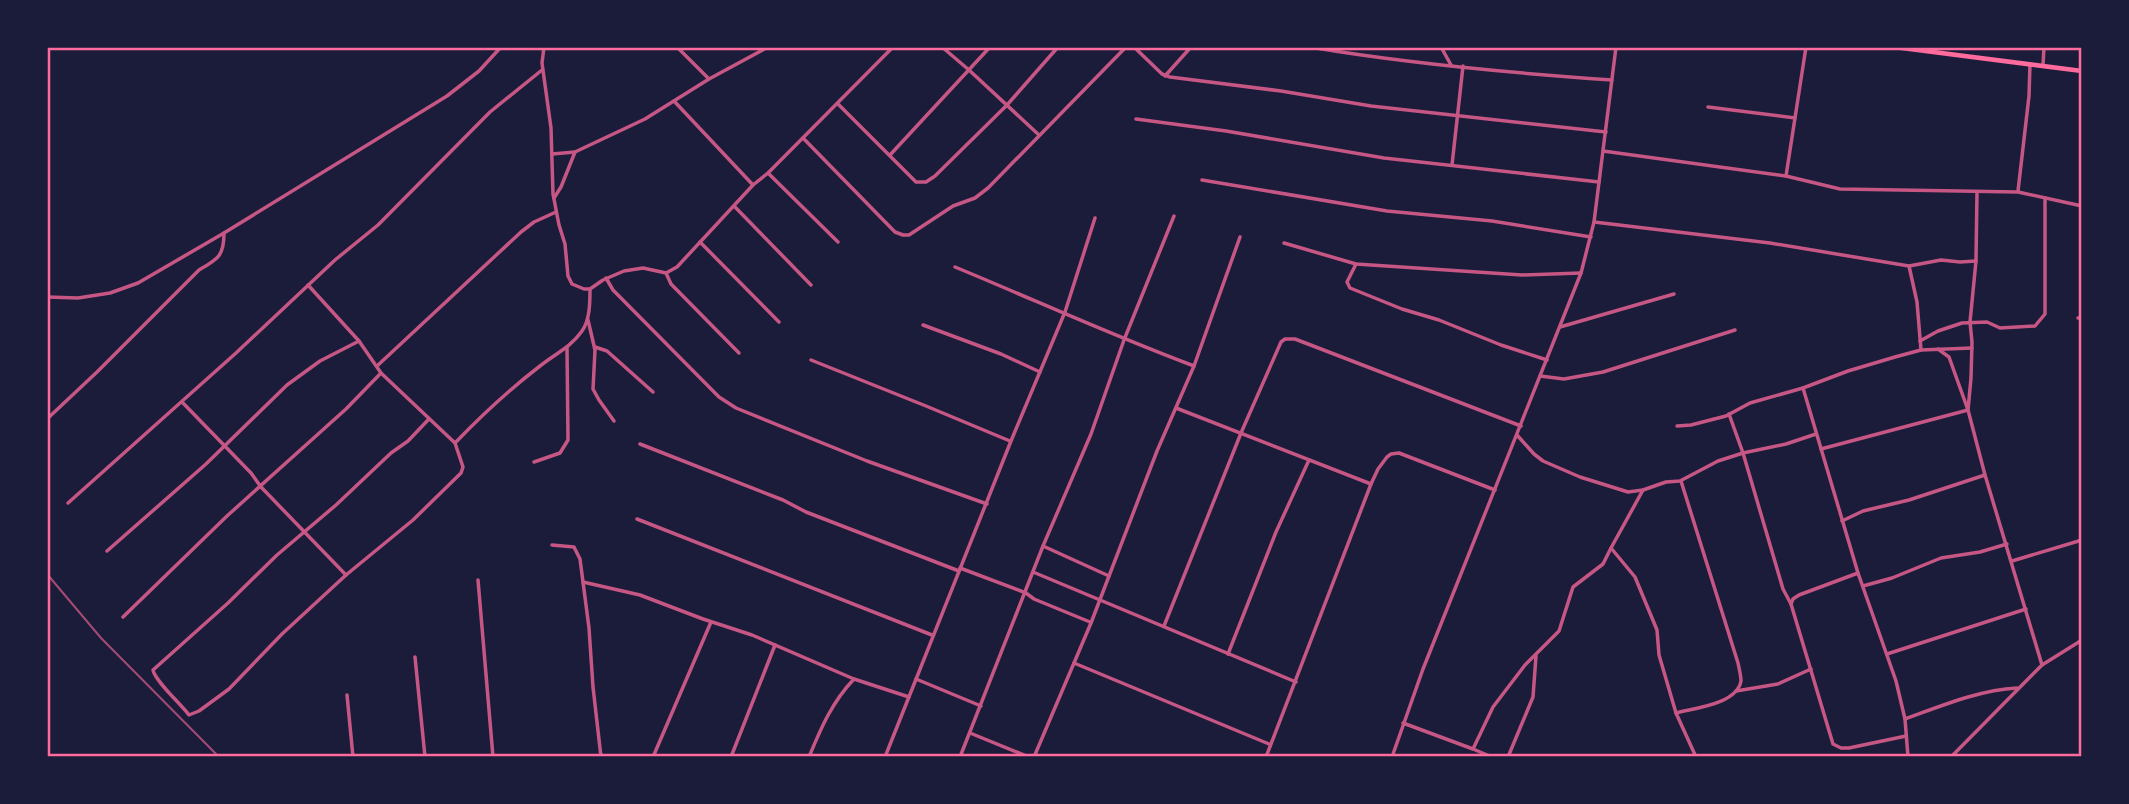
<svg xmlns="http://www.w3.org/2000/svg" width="2129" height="804" font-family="Arial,sans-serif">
	<rect width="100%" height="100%" fill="#1b1b3a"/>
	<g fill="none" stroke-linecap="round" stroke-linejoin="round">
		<!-- minor -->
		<g stroke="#c65784" stroke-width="3.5">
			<path d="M544,47L542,63L551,128L553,194L559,225L565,244L568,276L572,284L584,289H590L603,280L624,271L643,268L666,273L677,267L753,185L768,173L893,47"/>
			<path d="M677,47L709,79"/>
			<path d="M942,47L969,70L1039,135"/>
			<path d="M1134,47L1162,74L1170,77L1281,91L1371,106L1606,132"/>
			<path d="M1310,47C1410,64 1511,73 1612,80"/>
			<path d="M1441,47L1451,65"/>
			<path d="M2043,65L2044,47"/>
			<path d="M1165,76L1191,47"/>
			<path d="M674,101L753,185"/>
			<path d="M838,104L916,182H926L935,176L1007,105L1058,47"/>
			<path d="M1708,107L1795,118"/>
			<path d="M1136,119L1226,131L1384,158L1599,182"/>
			<path d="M803,138L895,232L903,235H909L953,206L975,198L988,188L1126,47"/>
			<path d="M1603,151L1786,176L1840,189L2018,192L2082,206"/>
			<path d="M552,154L575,152L645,119L709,79L768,47"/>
			<path d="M890,155L990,47"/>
			<path d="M1452,165L1463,66"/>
			<path d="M768,173L838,242"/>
			<path d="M1786,176L1806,47"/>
			<path d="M1202,180L1387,211L1492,221L1591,237"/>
			<path d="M2018,191L2029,96L2030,64"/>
			<path d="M554,198L561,187L575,152"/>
			<path d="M735,207L811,285"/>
			<path d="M1594,222L1770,243L1909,266L1941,260L1960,262L1976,261"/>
			<path d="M700,242L779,322"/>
			<path d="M1284,243L1356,264L1522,275L1581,273"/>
			<path d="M1356,264L1347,282L1350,288L1402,309L1439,320L1501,345L1547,360"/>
			<path d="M1909,266L1917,302L1921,350"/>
			<path d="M955,267C1035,300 1113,336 1194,366"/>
			<path d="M666,273L671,284L739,353"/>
			<path d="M606,278L613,290L719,397L736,408L867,461L987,504"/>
			<path d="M47,297L78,298L110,293L138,283L224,233L447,96L479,71L501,47"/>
			<path d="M2078,318L2082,317"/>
			<path d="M588,320L595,350L593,389L599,400L614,421"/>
			<path d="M923,325L1001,354L1040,372"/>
			<path d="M1560,327L1674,294"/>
			<path d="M1920,341L1938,331L1962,323L1987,322L2000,328L2035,326L2045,314V198"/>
			<path d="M595,347L607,351L653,392"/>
			<path d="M1938,349L1949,357L1968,410L1985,475L2042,665"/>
			<path d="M811,360L926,406L1010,441"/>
			<path d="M377,366L521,232L534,222L556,212"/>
			<path d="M381,373L455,443L463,467L461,473L413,520L346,575L282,634L229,689L199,711L189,715C181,704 155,681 153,670L228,603L277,555L336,505L391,453L408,441L428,420"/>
			<path d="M1540,376L1564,379L1603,372L1735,330"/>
			<path d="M1803,388L1858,573L1896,681L1905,719L1908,757"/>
			<path d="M182,402L251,473L261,487L346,575"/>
			<path d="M1176,408L1371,484"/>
			<path d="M1729,414L1743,453L1783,589L1791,604"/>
			<path d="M47,419L97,372L199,270C218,259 224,256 224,233"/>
			<path d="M1677,426L1691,425L1726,416L1750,403L1803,388L1848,371L1895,357L1921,350L1972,348"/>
			<path d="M1517,435L1534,454L1543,461L1580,477L1628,492L1643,490L1666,482L1680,481L1718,461L1743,453L1786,444L1816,434"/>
			<path d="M455,443C481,416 510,389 540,366C555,354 571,347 582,331C590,320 590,302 590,289"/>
			<path d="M640,444L783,500L806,512L959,571"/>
			<path d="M1821,449L1968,410L1971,378L1972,342L1970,322L1976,261L1977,192"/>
			<path d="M534,462L560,453L568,440L567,348"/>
			<path d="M1643,490L1611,548L1635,577L1657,630L1659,655L1676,713L1696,757"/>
			<path d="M68,503L236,353L335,260L378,225L490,112L542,70"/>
			<path d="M637,519L932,635"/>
			<path d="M1842,521L1863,511L1909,500L1985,475"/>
			<path d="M552,545L574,547L580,559L589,628L593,687L601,757"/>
			<path d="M1043,546L1109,576"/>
			<path d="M107,551L206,464L287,385L320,361L359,341"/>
			<path d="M2012,561L2082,540"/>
			<path d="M960,568L1026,593L1034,599L1090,622"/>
			<path d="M1033,572L1296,682"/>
			<path d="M1858,573L1799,595L1793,599L1791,604L1833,744L1841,748H1849L1906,736"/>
			<path d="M478,580L493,757"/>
			<path d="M583,582L640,595L703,619L752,635L854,679L909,697"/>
			<path d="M1863,586L1892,578L1941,558L1980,552L2007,544"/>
			<path d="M123,617L227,516L346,409L381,373L359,341L308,285"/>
			<path d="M1164,626L1241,433L1281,342L1285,339H1295L1521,426"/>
			<path d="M1228,654L1276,532L1309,460"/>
			<path d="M1887,654L2026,609"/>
			<path d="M415,657L425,757"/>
			<path d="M1074,663L1269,744"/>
			<path d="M916,679L981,706"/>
			<path d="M1736,691L1778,684L1811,669"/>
			<path d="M347,695L353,757"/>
			<path d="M1676,713C1695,708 1737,704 1741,681C1741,676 1739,668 1738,663L1681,481"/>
			<path d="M1905,719C1941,706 1979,690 2017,688"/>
			<path d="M1403,723L1473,749L1493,707L1525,665L1559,631L1573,587L1603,564L1611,548"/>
			<path d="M970,733L1029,757"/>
			<path d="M1473,749L1492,757"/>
			<path d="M653,757L711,622"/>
			<path d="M731,757L775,645"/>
			<path d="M809,757C821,728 832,702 854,679"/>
			<path d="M885,757L1011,441L1065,312L1095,218"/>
			<path d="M960,757L1043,546L1091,434L1124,340L1174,216"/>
			<path d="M1034,757L1091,623L1157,451L1194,366L1240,237"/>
			<path d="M1266,757L1371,484L1378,469L1387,457L1391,454L1399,453L1495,490"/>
			<path d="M1392,757L1423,669L1581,273L1594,222L1616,47"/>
			<path d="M1508,757L1533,697L1536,656"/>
			<path d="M1951,757L2042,665L2082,640"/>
		</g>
		<!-- secondary -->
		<path stroke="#ff6b9d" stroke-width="4.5" d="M1894,47L2082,71"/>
		<!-- rail -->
		<path stroke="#a44b75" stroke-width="2" d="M47,574L101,638L219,757"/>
	</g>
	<!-- border -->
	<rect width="2129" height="804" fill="none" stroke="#1b1b3a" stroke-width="98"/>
	<rect x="49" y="49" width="2031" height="706" fill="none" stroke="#ff6b9d" stroke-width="2.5"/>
</svg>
